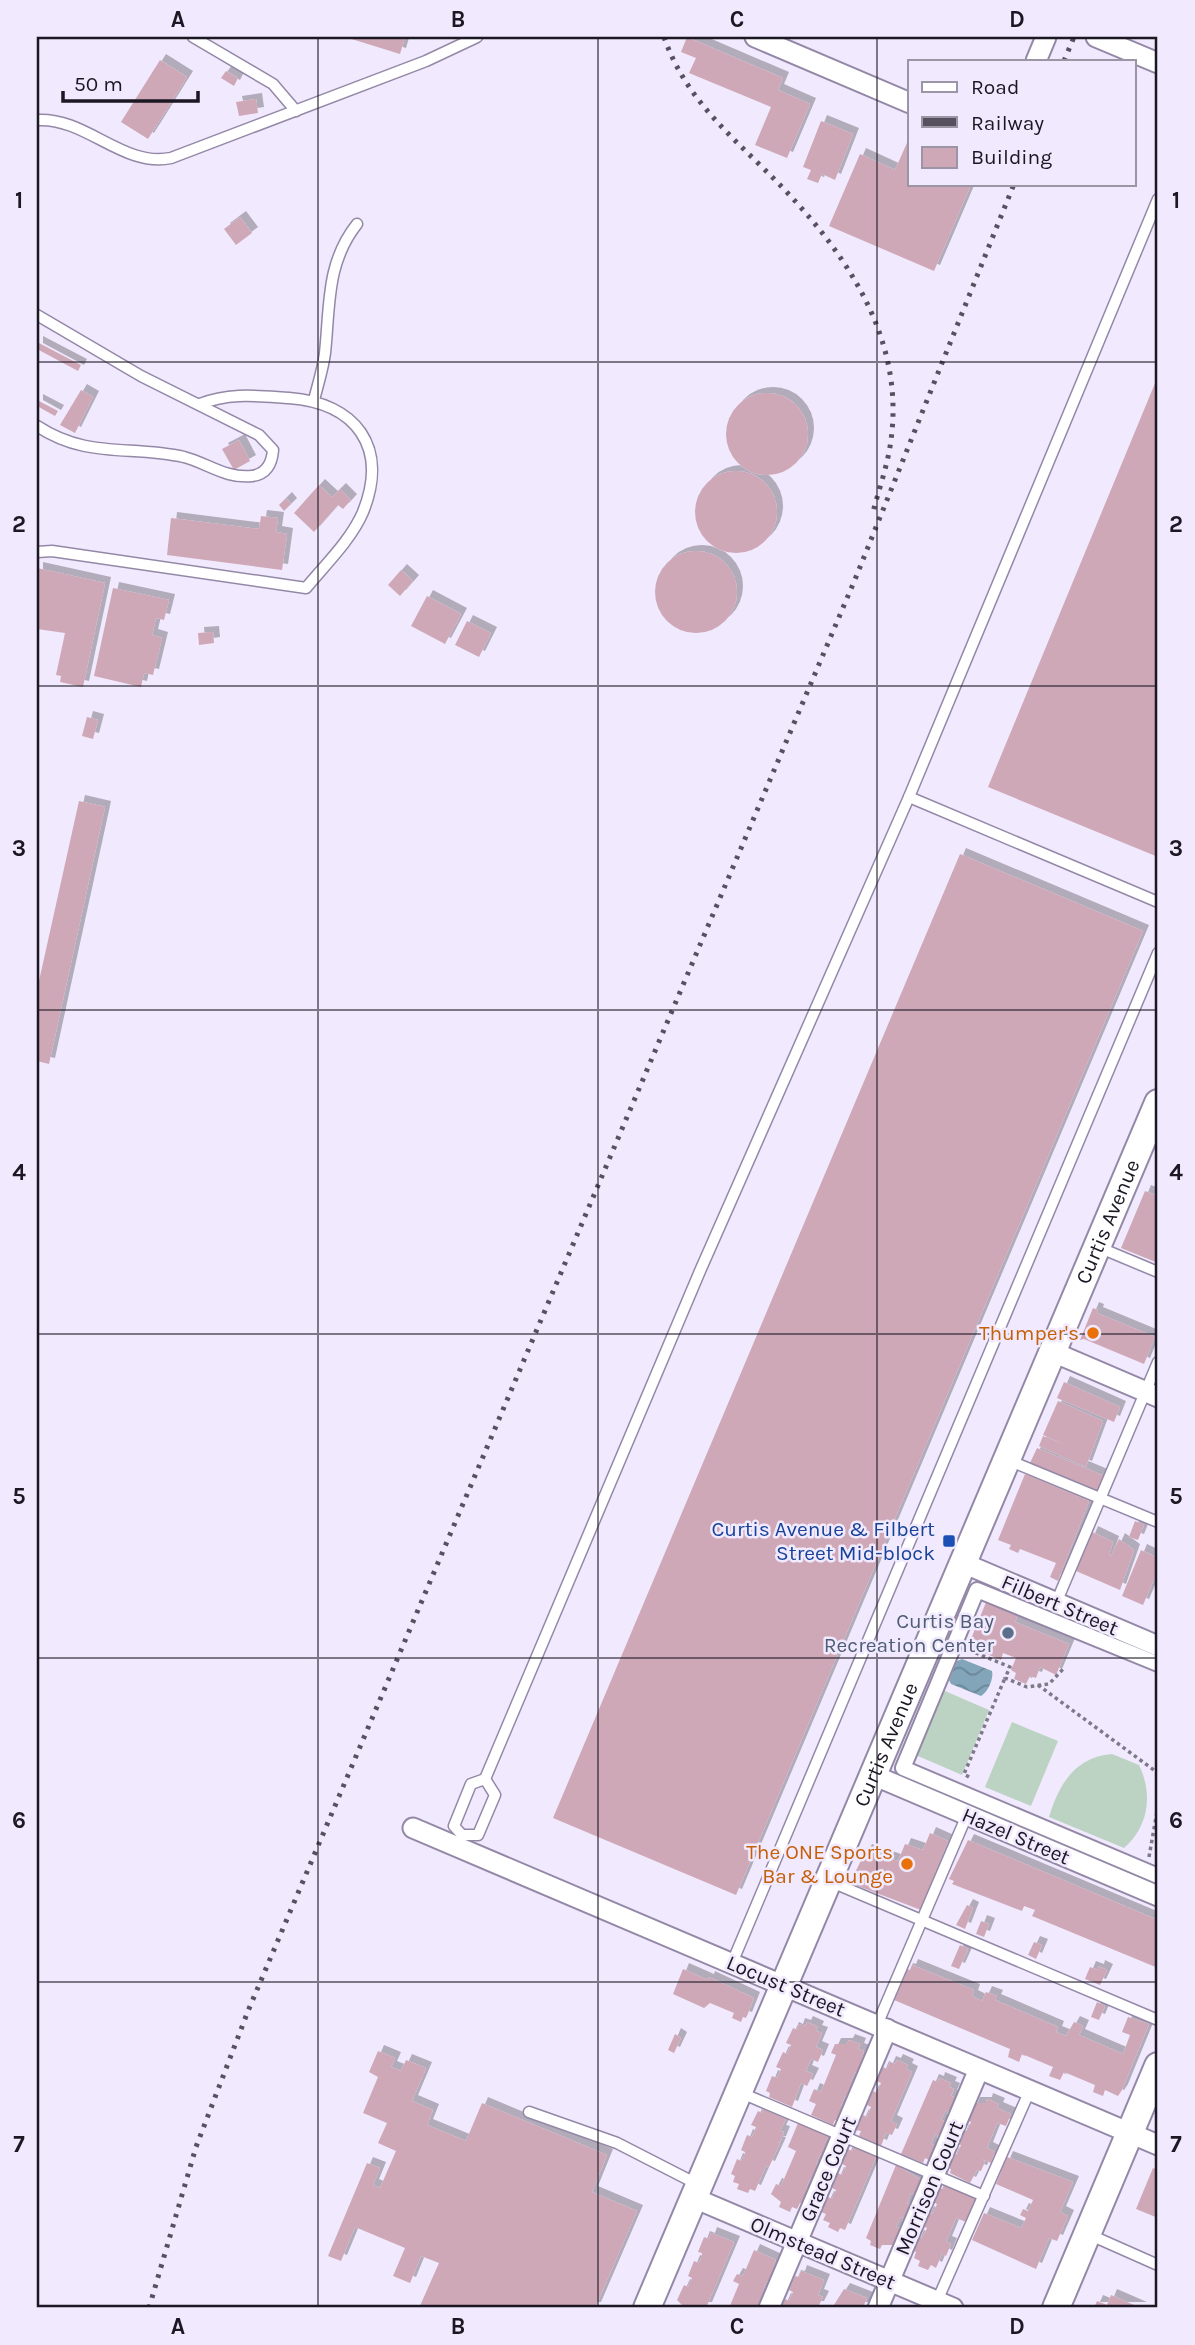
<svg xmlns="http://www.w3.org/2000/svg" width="1195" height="2345" font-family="Karla,sans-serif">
	<defs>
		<pattern id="water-waves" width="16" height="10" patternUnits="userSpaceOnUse" patternTransform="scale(1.75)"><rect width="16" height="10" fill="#83a5b9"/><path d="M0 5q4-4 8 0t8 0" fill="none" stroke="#6a8596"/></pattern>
		<filter id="shadow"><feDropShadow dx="6" dy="-6" stdDeviation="0" flood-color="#0004"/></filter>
	</defs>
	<rect width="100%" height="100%" fill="#f1e9fe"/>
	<!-- pitch -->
	<g fill="#bcd3c3">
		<path d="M938,1688L989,1710L962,1775L911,1753Z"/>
		<path d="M1012,1722L1058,1741L1031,1806L985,1787Z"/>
		<path d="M1112,1754L1139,1765C1153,1794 1149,1826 1124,1848L1049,1817C1059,1784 1075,1757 1112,1754Z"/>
	</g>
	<!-- water -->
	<path fill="url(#water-waves)" d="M962,1659L992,1671C994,1678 988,1692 981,1696L951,1684L949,1680L957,1661Z"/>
	<!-- building -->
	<g fill="#cfa8b7" filter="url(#shadow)">
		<path d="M345,37H405L400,54Z"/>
		<path d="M687,37L783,78L778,90L810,104L787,158L755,145L771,107L689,73L696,58L681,52Z"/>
		<path d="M160,60L187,77L148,139L121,122Z"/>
		<path d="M226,71L238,78L234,86L221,78Z"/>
		<path d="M256,99L258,113L239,116L236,102Z"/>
		<path d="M821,121L853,134L835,180L822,174L818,183L807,179L811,170L803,167Z"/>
		<path d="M910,136V184H963L970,187L934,271L829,226L860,154L895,170Z"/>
		<path d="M240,217L252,233L236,245L224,229Z"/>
		<path d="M37,342L81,365L78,371L37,349Z"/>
		<path d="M1158,376V857L988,787Z"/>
		<path d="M81,390L93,397L75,433L60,425Z"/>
		<circle cx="767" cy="434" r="41"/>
		<path d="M37,400L58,411L55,416L37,406Z"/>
		<path d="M239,440L250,461L234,470L222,449Z"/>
		<circle cx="736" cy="512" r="41"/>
		<path d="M319,485L332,497L340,489L351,500L343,509L338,505L314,532L294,513Z"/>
		<path d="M286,498L291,504L284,511L279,505Z"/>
		<path d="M261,516L278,518L276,532L287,534L282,570L167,555L171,518L259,529Z"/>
		<circle cx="696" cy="592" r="41"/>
		<path d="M37,568L105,583L83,687L60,682L61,676L56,675L65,633L37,629Z"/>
		<path d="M401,570L413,581L400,596L388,585Z"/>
		<path d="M113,588L169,600L164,620L156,618L152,635L162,638L153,675L144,673L141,687L94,676Z"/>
		<path d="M427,596L461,614L445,644L411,626Z"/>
		<path d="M467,621L491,633L479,657L455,645Z"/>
		<path d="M213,632L214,643L199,645L198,633Z"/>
		<path d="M87,717L98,720L93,739L82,736Z"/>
		<path d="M79,801L105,807L49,1064L37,1061V990Z"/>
		<path d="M960,854L1143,931L736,1895L553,1818Z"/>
		<path d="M1145,1191L1158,1196V1263L1121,1248Z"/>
		<path d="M1093,1308L1098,1310L1097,1313L1155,1337L1144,1364L1084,1339L1080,1340Z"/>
		<path d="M1064,1382L1120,1407L1114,1422L1057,1398Z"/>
		<path d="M1058,1401L1103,1421L1086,1467L1039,1446L1043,1436L1066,1445L1043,1435Z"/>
		<path d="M1037,1448L1104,1476L1098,1492L1030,1463Z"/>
		<path d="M1025,1474L1089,1501L1058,1581L1050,1577L1056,1563L1020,1549L1018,1553L1009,1549L1011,1545L998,1540Z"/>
		<path d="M1135,1521L1144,1525L1138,1540L1129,1537Z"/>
		<path d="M1092,1532L1113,1542L1109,1555L1111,1556L1119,1539L1134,1550L1120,1590L1076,1571Z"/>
		<path d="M1141,1550L1158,1558V1570L1143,1605L1122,1596Z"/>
		<path d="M987,1600L1018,1614L1015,1622L1069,1644L1056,1675L1040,1667L1036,1678L1030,1676L1026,1684L1014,1679L1016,1673L1011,1670L1016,1658L1003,1653L1001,1660L968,1646Z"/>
		<path d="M930,1833L948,1841L921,1910L850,1883L866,1850L898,1861L905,1844L923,1850Z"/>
		<path d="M968,1840L1158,1920V1968L1032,1916L1035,1910L1024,1906L1022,1911L952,1884L954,1881L949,1879Z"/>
		<path d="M967,1905L973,1908L965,1929L956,1925Z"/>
		<path d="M981,1921L989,1924L984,1937L976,1934Z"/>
		<path d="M1034,1942L1042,1945L1036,1959L1028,1955Z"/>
		<path d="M960,1945L968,1949L959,1969L951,1966Z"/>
		<path d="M912,1965L974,1990L972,1996L982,2001L986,1992L997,1996L995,2000L1058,2027L1056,2032L1066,2036L1074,2022L1083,2026L1079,2035L1123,2054L1130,2035L1122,2032L1128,2017L1149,2024L1122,2090L1118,2096L1105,2090L1103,2096L1093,2092L1095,2085L1064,2072L1060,2080L1049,2076L1053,2067L1022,2054L1019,2062L1008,2057L1010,2049L894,2000L907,1969L910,1970Z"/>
		<path d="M1099,1966L1107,1970L1100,1985L1085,1979L1090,1967L1098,1970Z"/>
		<path d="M683,1969L708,1980L709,1977L754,1998L746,2018L743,2017L741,2022L732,2018L734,2013L710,2003L704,2008L673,1994Z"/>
		<path d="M1097,2002L1105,2006L1099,2020L1091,2017Z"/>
		<path d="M807,2022L818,2027L816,2031L822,2033L816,2047L823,2050L818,2062L811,2059L806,2071L813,2074L807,2086L801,2083L792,2107L769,2097L770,2093L766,2091L772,2076L777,2078L781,2069L776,2067L783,2052L787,2054L789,2050L791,2045L786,2043L793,2028L797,2030L799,2024L805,2026Z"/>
		<path d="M675,2034L681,2038L674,2053L668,2050Z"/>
		<path d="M849,2040L860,2044L858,2049L864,2051L862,2057L866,2059L860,2074L855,2072L851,2081L856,2083L849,2098L845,2096L841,2106L846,2108L839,2122L835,2120L833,2125L811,2115L816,2104L809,2101L814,2089L821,2092L836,2055L831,2053L835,2044H847Z"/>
		<path d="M378,2051L395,2058L391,2067L401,2071L406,2060L426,2068L412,2101L433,2110L427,2125L466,2141L482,2103L607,2155L592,2192L637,2211L595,2308H419L439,2263L421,2256L410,2283L393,2276L405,2248L355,2227L341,2261L328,2256L367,2163L380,2168L373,2185L380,2188L396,2151L378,2143L387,2123L363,2113L378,2077L369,2072Z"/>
		<path d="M897,2060L908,2065L906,2069L912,2072L891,2121L897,2124L892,2135L886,2133L881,2146L859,2136L861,2131L856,2130L863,2115L867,2117L871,2107L867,2105L873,2091L877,2093L881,2083L877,2081L883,2067L887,2069L890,2062L895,2064Z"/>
		<path d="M939,2078L951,2083L949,2087L954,2089L951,2096L956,2098L950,2112L946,2110L941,2120L946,2122L940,2136L935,2134L931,2144L935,2146L929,2160L925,2158L923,2163L901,2154L933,2080L938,2082Z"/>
		<path d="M987,2099L999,2104L997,2108L1011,2114L1006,2126L997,2123L987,2148L995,2152L991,2163L982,2159L985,2162L981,2171L977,2170L970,2183L950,2173L951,2169L947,2168L953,2153L957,2155L961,2145L957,2144L963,2130L967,2131L971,2122L967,2120L974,2103H986Z"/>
		<path d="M763,2109L786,2119L780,2131L784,2132L780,2142H776L780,2143L769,2167L766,2166L755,2191L750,2189L748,2193L737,2189L739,2184L733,2182L735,2176L731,2174L737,2159L741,2161L744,2156L745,2152L741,2150L747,2135L752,2137L756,2127L751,2125L758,2111L762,2113Z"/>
		<path d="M798,2123L828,2136L827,2140L831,2142L825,2156L820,2154L816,2164L820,2166L814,2181L810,2179L806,2188L810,2190L804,2204L800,2203L797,2209L792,2207L790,2212L779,2207L781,2202L771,2194L776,2184L781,2186L796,2151L788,2147Z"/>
		<path d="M854,2147L876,2157L845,2230L840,2228L838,2232L828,2227L830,2223L823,2220L826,2214L821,2212L828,2197L832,2199L836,2190L832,2188L838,2173L842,2175L844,2171L846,2166L842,2164L848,2149L852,2151Z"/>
		<path d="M1007,2157L1073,2182L1060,2212L1068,2216L1057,2241L1049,2238L1036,2269L972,2240L984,2213L1021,2228L1026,2218L1020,2215L1023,2209L1028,2211L1033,2200L996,2184Z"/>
		<path d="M896,2165L921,2180L915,2194L911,2193L907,2203L911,2204L905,2218L901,2217L896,2227L900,2228L893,2245H882L880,2249L870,2245L871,2241L866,2238Z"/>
		<path d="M1153,2168L1158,2170V2218L1136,2209Z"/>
		<path d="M945,2183L976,2199L966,2222L956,2218L946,2242L951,2244L946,2256L942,2254L936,2268L931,2265L928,2270L918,2266L920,2261L914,2258L916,2252L912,2250L918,2236L922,2238L927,2228L922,2226L928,2212L932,2214L935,2209L937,2204L933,2202L939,2188L943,2189Z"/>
		<path d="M711,2233L734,2242L706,2308H685L677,2300L684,2285L688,2287L692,2278L688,2276L694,2261L699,2263L701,2258L702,2253L698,2252L704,2237L709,2239Z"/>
		<path d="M754,2250L776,2260L773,2267L777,2268L771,2283L767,2281L763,2290L767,2292L761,2307L729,2308L739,2284L733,2281L737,2274L743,2276Z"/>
		<path d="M801,2271L824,2280L818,2295L823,2297L818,2307L781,2308L785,2299L789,2301L793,2292L789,2290L795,2276L799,2277Z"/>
		<path d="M844,2289L867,2298L864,2305L872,2308H832Z"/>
		<path d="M1111,2295L1141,2308H1094L1097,2301L1107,2305Z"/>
	</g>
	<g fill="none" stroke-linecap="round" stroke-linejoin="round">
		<defs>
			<g id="service">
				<path d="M193,37L273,84L296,111"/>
				<path d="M37,120C86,117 123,168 171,158L426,61L477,37"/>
				<path d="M37,315L141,376L259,435L273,450C272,463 267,474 252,476C226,479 207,463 184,457C130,445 87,459 37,426"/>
				<path d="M314,400C318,384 323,369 325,353C330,306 326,263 357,224"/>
				<path d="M37,552L52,551L306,588C325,565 351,540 363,512C389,447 356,403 289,398C258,396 230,392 200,404"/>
				<path d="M909,797L1158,902"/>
				<path d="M1098,1247L1158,1272"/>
				<path d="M1008,1460L1158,1522"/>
				<path d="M1056,1603L1158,1362"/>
				<path d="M462,1835L454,1826L471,1784L485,1779L700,1271L909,797L1158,199"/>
				<path d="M462,1835H478L495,1795L485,1779"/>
				<path d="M829,1881L1158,2020"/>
				<path d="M732,1963L1158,953"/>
				<path d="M877,2025L967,1815"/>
				<path d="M739,2092L984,2196"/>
				<path d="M529,2112L617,2143L699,2185"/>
				<path d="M1088,2234L1158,2265"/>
				<path d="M937,2301L1030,2090"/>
			</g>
			<path id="pedestrian" d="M1158,1664L977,1590L903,1768L1158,1876"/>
			<g id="minor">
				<path d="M755,37L910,103"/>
				<path d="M1096,37L1158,63"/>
				<path d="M1036,61L1046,37"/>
				<path d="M1053,1352L1158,1397"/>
				<path d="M963,1563L1158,1646"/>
				<path d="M873,1775L1158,1896"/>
				<path d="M413,1828L1158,2145"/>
				<path d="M694,2198L953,2308"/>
				<path d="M769,2308L887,2029"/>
				<path d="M878,2308L979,2069"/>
			</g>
			<g id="secondary">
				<path id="s1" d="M647,2308L1158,1103"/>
				<path d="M1056,2308L1158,2066"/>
			</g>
		</defs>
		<!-- service casing -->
		<use href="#service" stroke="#9488a7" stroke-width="13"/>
		<!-- pedestrian casing -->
		<use href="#pedestrian" stroke="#9488a7" stroke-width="18"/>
		<!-- minor casing -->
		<use href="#minor" stroke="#9488a7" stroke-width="23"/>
		<!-- secondary casing -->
		<use href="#secondary" stroke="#9488a7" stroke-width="30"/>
		<!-- path -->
		<g stroke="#7e7989" stroke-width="3.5" stroke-dasharray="3.5 3.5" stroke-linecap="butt">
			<path d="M969,1650L1010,1667L1005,1678L1027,1687L1049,1684L1065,1667"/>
			<path d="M1038,1685L1158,1773"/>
			<path d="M969,1777L964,1774L1005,1678"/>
			<path d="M1149,1857L1158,1806"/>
		</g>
		<!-- service -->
		<use href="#service" stroke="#fff" stroke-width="10"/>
		<!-- pedestrian -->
		<use href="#pedestrian" stroke="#fff" stroke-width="14"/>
		<!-- minor -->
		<use href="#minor" stroke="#fff" stroke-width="19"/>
		<!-- secondary -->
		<use href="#secondary" stroke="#fff" stroke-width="26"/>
		<!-- rail -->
		<g stroke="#56515f" stroke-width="5" stroke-dasharray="3.5 7" stroke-linecap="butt">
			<path d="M664,37C683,92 721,127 762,167C836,239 906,330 891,440C888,464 879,489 873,512"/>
			<path d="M1064,61L1074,37"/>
			<path d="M149,2308L196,2147L248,2011L856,577L1014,184"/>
		</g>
	</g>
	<!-- grid -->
	<path fill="none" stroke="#1b1723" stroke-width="2" stroke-opacity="0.55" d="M318,37V2308M598,37V2308M877,37V2308M37,362H1158M37,686H1158M37,1010H1158M37,1334H1158M37,1658H1158M37,1982H1158"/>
	<!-- markers -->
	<g fill="#e8710a" stroke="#f1e9fe" stroke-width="2.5">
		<circle cx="1093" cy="1333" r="7"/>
		<circle cx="907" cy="1864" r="7"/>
	</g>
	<rect fill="#1a4fb4" stroke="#f1e9fe" stroke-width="2.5" x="942" y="1534" width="14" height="14" rx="3.5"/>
	<circle fill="#5c6f8a" stroke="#f1e9fe" stroke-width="2.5" cx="1008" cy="1633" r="7"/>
	<g text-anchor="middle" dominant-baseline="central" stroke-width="5" stroke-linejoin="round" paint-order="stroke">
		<!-- street labels -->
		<g font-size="21" fill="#1b1723" stroke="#f1e9fe">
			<text stroke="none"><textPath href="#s1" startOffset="1180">Curtis Avenue</textPath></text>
			<text transform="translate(1060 1605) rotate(23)">Filbert Street</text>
			<text stroke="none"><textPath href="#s1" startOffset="612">Curtis Avenue</textPath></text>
			<text transform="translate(1016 1836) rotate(23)">Hazel Street</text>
			<text transform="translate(786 1986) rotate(23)">Locust Street</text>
			<text transform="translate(828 2169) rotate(-67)">Grace Court</text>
			<text transform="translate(929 2188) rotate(-67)">Morrison Court</text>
			<text transform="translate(823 2253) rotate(23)">Olmstead Street</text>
		</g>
		<!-- food labels -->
		<g font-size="21" fill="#c56008" stroke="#f1e9fe" text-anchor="end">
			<text x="1079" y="1333">Thumper's</text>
			<text x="893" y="1852">The ONE Sports<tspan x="893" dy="24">Bar &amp; Lounge</tspan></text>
		</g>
		<!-- transit labels -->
		<g font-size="21" fill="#164399" stroke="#f1e9fe" text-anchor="end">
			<text x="935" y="1529">Curtis Avenue &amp; Filbert<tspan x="935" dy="24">Street Mid-block</tspan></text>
		</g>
		<!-- service labels -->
		<g font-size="21" fill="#4e5e75" stroke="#f1e9fe" text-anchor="end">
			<text x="994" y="1621">Curtis Bay<tspan x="994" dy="24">Recreation Center</tspan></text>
		</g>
	</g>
	<!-- border -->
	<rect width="1195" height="2345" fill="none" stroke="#f1e9fe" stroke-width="77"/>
	<!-- legend -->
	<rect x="908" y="60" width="228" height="126" fill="#f1e9fe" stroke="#9b95a6" stroke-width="2"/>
	<rect x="922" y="82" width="35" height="10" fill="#ffffff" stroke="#9b95a6" stroke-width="2"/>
	<text x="971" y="94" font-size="21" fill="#1b1723">Road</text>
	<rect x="922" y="117" width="35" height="10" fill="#56515f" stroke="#9b95a6" stroke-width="2"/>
	<text x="971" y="130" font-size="21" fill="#1b1723">Railway</text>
	<rect x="922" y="147" width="35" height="21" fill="#cfa8b7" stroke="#9b95a6" stroke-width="2"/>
	<text x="971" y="164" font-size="21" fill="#1b1723">Building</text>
	<!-- scale -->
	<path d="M63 91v10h135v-10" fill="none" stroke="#1b1723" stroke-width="3.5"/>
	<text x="74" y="91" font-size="21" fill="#1b1723" stroke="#f1e9fe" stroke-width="5" paint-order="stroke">50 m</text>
	<rect x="38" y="38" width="1118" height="2268" fill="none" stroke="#1b1723" stroke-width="2.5"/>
	<g font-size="23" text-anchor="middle" font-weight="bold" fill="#1b1723">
		<text x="178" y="27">A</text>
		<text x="458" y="27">B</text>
		<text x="737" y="27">C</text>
		<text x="1017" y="27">D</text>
		<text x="19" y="208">1</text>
		<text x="1176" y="208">1</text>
		<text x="19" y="532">2</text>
		<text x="1176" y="532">2</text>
		<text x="19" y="856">3</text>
		<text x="1176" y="856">3</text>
		<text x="19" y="1180">4</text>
		<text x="1176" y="1180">4</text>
		<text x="19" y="1504">5</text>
		<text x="1176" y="1504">5</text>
		<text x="19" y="1828">6</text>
		<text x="1176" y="1828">6</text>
		<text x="19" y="2152">7</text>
		<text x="1176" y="2152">7</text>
		<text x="178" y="2334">A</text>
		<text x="458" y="2334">B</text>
		<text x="737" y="2334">C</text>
		<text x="1017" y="2334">D</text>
	</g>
</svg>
